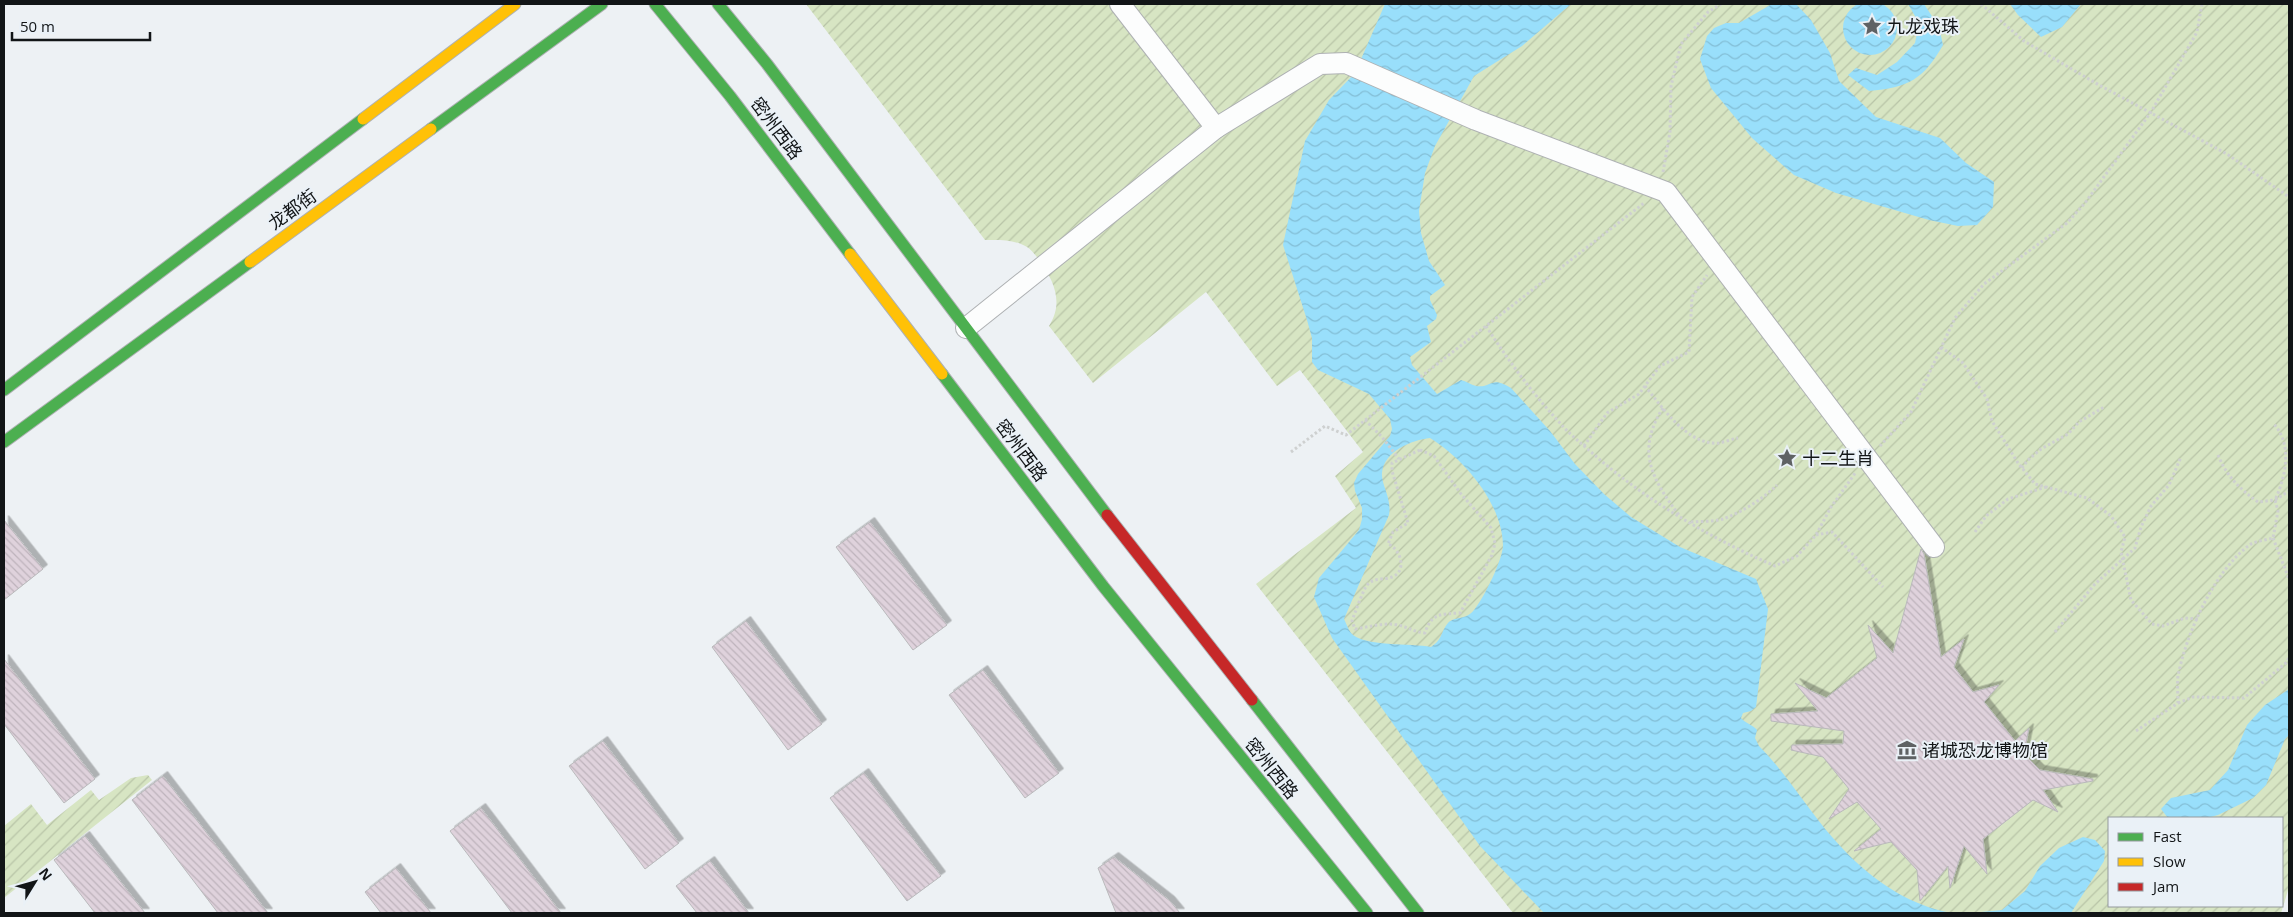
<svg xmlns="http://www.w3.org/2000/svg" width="2293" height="917" font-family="'Open Sans','Noto Sans SC',sans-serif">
	<defs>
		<pattern id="garden-furrows" width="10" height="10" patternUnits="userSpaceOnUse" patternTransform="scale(1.25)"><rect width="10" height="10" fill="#d7e5c3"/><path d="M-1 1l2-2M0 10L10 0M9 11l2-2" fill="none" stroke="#b8c4a7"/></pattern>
		<pattern id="water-waves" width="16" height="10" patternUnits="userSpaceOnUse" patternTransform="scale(1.25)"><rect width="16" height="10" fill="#99dffb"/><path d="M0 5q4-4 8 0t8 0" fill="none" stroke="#83bed6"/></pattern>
		<pattern id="building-back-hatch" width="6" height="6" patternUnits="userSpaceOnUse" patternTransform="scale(1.25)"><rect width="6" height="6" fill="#dfd2dc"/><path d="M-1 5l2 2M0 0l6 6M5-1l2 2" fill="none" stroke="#beb3bc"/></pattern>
		<filter id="shadow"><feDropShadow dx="4.5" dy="-4.5" stdDeviation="0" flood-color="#0004"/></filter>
	</defs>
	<rect width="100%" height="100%" fill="#edf1f4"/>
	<!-- garden -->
	<g fill="url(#garden-furrows)" fill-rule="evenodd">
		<path d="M806,4H2289V887L2281,913H1513L1256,584L1356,508L1335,476L1363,452L1300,370L1277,386L1206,292L1093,383L1049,326C1064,303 1054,281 1040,261C1036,256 1032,250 1027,247C1013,239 1000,240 985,240ZM2109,818H2282V906H2109Z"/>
		<path d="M148,775L152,780L4,898V826L31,804L47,825L91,790L99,800L131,778Z"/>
	</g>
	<!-- water -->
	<g fill="url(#water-waves)" fill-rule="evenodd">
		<circle cx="1870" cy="28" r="27"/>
		<path d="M1385,4H1571L1522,46L1474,76L1435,146L1425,173L1419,211L1421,233L1429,261L1445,285L1430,296V300L1437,315L1436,319L1427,326L1431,342L1410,357L1412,365L1437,394L1461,380C1466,381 1471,385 1476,386C1493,388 1490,375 1511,388L1550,431L1575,464L1604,494L1631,517L1680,547L1756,579L1768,609L1756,707L1751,711L1743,713L1741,718C1746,724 1752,724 1757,730L1755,738L1759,746C1779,766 1795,790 1812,812C1847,859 1892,902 1951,913H1544L1480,846L1332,638L1314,597L1319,578L1359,530L1362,519V508L1355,491L1354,483L1358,474L1390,436L1392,429L1390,419L1369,394L1318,370L1312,362V338L1307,320L1283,245L1305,141L1329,100L1355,73ZM1430,438C1464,459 1502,503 1503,545C1503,559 1484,598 1474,610C1465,621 1454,616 1448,623C1440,633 1443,639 1431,647C1412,643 1363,647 1351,633C1348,629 1346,623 1344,619L1389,515C1392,498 1381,485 1382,473C1384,451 1412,440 1430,438Z"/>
		<path d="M1772,4H1796L1811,20L1830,53L1839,81L1876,117L1940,138L1966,163L1994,182L1993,207L1977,225L1958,226L1929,220L1836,193L1794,175L1752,138L1711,88L1700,59L1707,36L1714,28L1726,23H1739Z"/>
		<path d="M1908,4H1924L1939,27L1943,45C1924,79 1908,88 1869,91L1848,75L1856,68L1877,75L1897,62L1915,43L1919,23Z"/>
		<path d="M2010,4H2081L2062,27L2041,37L2018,15Z"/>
		<path d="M2289,689V735L2285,739L2266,785L2253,798L2218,815L2207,818H2168L2161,809L2171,798L2210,790L2228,770L2247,725L2265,705Z"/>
		<path d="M2083,837L2095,840L2105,851L2104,861L2071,913H1971L2002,910L2025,891L2040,866L2059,848Z"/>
	</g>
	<!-- building -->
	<g fill="url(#building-back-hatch)" stroke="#b9b9bb" filter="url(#shadow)">
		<path d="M4,520L43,569L4,600Z"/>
		<path d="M870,522L947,625L913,650L836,547Z"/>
		<path d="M1921,549L1924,554L1941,657L1964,639L1954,667L1973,692L1999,685L1984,702L2015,741L2029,728L2024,754L2040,770L2093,779V781L2043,790L2058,812L2033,800L1983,839L1987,874L1964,846L1950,888L1948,866L1920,901L1917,870L1891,842L1854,851L1881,829L1857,802L1829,819L1849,789L1823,757L1791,750L1792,745L1843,744L1844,731L1771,721V714L1818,711L1795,683L1826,698L1877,658L1868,625L1893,653Z"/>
		<path d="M746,621L822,724L788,750L712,647Z"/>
		<path d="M4,659L95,779L64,803L4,724Z"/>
		<path d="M983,670L1059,773L1025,798L949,695Z"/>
		<path d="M603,741L679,843L645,869L569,766Z"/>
		<path d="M864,773L941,876L907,901L830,798Z"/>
		<path d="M163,776L268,913H218L132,800Z"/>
		<path d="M481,808L561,913H512L450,831Z"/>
		<path d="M85,836L145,913H95L54,860Z"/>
		<path d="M1114,857L1170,901L1180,913H1116L1098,868Z"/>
		<path d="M710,861L749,913H697L676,886Z"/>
		<path d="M396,868L431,913H381L365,892Z"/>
	</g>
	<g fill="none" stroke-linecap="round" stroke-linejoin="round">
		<defs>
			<g id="street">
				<path d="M1120,4L1216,128"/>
				<path d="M966,328L1216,128L1320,64L1346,63L1476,120L1666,192L1934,547"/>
			</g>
			<g id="fast">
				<path d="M655,4L730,96L850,254"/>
				<path d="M718,4L767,64L1107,515"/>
				<path d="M431,129L602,4"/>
				<path d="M942,374L1103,586L1367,913"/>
				<path d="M4,390L363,119"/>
				<path d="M4,442L250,262"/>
				<path d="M1252,700L1418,913"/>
			</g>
			<g id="slow">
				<path d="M363,119L515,4"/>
				<path d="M850,254L942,374"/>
				<path d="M250,262L431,129"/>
			</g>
			<path id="jam" d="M1107,515L1252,700"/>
		</defs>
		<!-- street casing -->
		<use href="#street" stroke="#aeb1b3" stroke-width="22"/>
		<!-- fast casing -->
		<use href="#fast" stroke="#aeb1b3" stroke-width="13"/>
		<!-- slow casing -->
		<use href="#slow" stroke="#aeb1b3" stroke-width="13"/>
		<!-- jam casing -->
		<use href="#jam" stroke="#aeb1b3" stroke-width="13"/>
		<!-- path -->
		<g stroke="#ced0d0" stroke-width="3" stroke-dasharray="2.5 2.5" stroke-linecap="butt">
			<path d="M1981,4L2024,41L2099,85L2227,154L2289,197"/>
			<path d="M1663,172L1670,132L1671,86L1681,44L1708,12L1721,4"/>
			<path d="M1486,326C1508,360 1532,393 1560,423C1572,437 1586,447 1599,459C1651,503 1712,539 1775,566L1797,556L1816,535L1831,507L1856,472"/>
			<path d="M1941,347L1963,363L1987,399L1992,421L2018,463L2035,484L2087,498L2111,516L2125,537L2121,552L2131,600L2152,624L2163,626L2185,618L2198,619"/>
			<path d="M1645,386C1662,407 1688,446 1719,443C1725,442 1732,439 1738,438"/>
			<path d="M1663,408C1636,450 1651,478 1679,515"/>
			<path d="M1365,420L1382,437L1399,459"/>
			<path d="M1584,446L1607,413L1639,394L1660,366L1689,352L1692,297L1707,275"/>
			<path d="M1880,446L1911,412L1955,318L1984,284L2067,223L2085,203L2151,112L2197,32L2202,4"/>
			<path d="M1420,450L1434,456L1461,494L1491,528L1495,543L1492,555L1460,613C1442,614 1431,613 1425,633C1414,632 1408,627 1398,625C1384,622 1370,627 1355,629L1352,621C1354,615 1364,588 1367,585C1374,577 1385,580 1392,577C1408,571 1400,548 1388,544L1393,532L1408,523L1392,471V463Z"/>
			<path d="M1291,452L1325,426L1346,435L1644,203"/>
			<path d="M2218,455C2227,477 2240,489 2258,502L2275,500L2289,491"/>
			<path d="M2022,468L2028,460L2041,449L2068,434L2079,422L2104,407"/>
			<path d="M1691,522C1701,521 1713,522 1723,519C1742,512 1763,499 1777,485"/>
			<path d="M1975,532L1986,516L2008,499L2046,487"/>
			<path d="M1816,535L1832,532L1883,587"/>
			<path d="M2273,538L2289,579"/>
			<path d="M2055,632L2095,584L2135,548L2141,527L2151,506L2169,485L2181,457"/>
			<path d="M2178,703L2193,697L2244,698L2287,662L2289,657"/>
			<path d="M2136,731L2178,703C2178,694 2177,685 2178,676C2186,634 2215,569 2251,544C2257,541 2266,540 2273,538L2278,511L2275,500C2286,476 2293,444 2273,423"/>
		</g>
		<!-- street -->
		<use href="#street" stroke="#fcfdfd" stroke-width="20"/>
		<!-- fast -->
		<use href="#fast" stroke="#4caf50" stroke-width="11"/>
		<!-- slow -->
		<use href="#slow" stroke="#ffc107" stroke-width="11"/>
		<!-- jam -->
		<use href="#jam" stroke="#c62828" stroke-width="11"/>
	</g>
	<!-- icons -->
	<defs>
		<symbol id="sight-bare" viewBox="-9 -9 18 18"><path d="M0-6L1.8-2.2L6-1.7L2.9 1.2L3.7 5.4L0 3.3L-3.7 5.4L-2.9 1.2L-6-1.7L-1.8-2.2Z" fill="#5f6264" stroke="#eaf1f7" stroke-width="2.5" paint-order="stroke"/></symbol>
		<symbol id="museum-bare" viewBox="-9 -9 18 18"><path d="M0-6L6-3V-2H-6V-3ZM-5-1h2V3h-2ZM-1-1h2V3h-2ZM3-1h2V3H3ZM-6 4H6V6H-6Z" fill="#5f6264" stroke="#eaf1f7" stroke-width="2.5" paint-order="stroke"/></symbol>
	</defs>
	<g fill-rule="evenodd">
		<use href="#sight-bare" x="1858" y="12" width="28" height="28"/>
		<use href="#sight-bare" x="1773" y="444" width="28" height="28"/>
		<use href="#museum-bare" x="1893" y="736" width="28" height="28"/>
	</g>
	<g text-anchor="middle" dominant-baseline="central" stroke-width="4" stroke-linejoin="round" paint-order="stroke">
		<!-- poi labels -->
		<g font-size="18" fill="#121517" stroke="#eaf1f7" text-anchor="start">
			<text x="1887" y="26">九龙戏珠</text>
			<text x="1802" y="458">十二生肖</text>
			<text x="1922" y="750">诸城恐龙博物馆</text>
		</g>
		<!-- street labels -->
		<g font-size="18" fill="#121517" stroke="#eaf1f7">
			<text transform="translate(777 128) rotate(53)">密州西路</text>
			<text transform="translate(292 209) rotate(-36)">龙都街</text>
			<text transform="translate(1022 450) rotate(53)">密州西路</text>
			<text transform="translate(1272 768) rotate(51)">密州西路</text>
		</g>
	</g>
	<!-- border -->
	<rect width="2293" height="917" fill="none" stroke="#121517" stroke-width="10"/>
	<!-- legend -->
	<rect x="2108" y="817" width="175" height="90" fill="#eaf1f7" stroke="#94999d"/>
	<rect x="2118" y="833" width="25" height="8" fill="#4caf50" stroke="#94999d"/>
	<text x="2153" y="842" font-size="15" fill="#121517">Fast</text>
	<rect x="2118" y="858" width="25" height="8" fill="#ffc107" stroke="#94999d"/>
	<text x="2153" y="867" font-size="15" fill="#121517">Slow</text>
	<rect x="2118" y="883" width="25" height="8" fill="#c62828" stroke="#94999d"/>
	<text x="2153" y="892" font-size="15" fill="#121517">Jam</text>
	<!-- north arrow -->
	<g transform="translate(35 882) rotate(53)" stroke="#eaf1f7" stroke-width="4" paint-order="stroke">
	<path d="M0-4L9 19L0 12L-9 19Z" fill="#121517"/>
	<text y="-8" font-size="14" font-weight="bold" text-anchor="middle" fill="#121517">N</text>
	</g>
	<!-- scale -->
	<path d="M12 32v8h138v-8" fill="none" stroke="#121517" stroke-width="2.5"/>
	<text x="20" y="32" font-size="15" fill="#121517" stroke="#eaf1f7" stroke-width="4" paint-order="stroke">50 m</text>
</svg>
